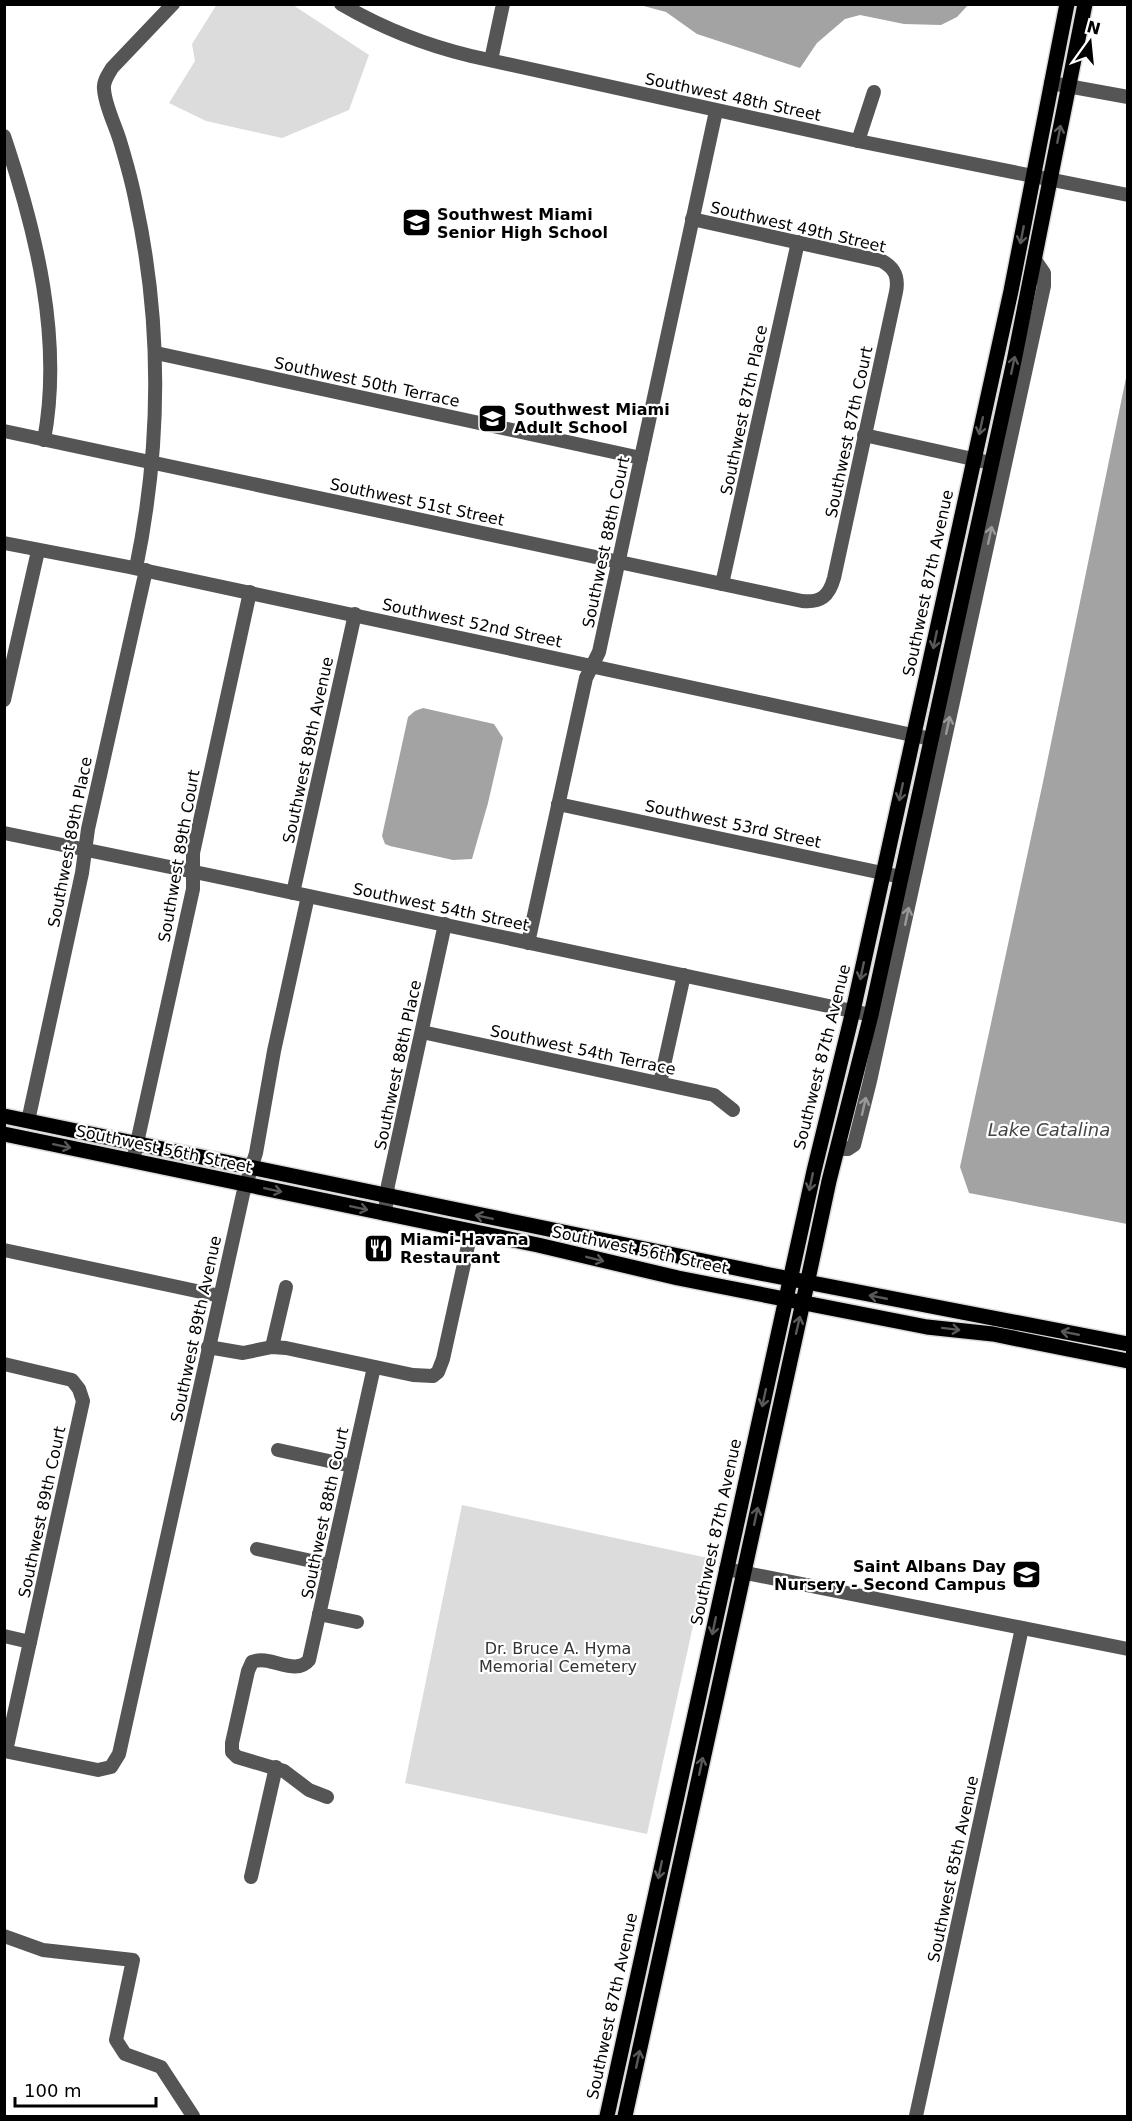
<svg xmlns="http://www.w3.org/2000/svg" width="1132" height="2121" font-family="'DejaVu Sans',sans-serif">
	<rect width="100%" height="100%" fill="#fff"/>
	<!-- green -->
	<g fill="#dcdcdc">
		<path d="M217,4L293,5L369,55L349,110L282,138L206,121L169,103L195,61L192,44Z"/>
		<path d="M462,1505L708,1558L647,1834L405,1783Z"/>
	</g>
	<!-- water -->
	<g fill="#a3a3a3">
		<path d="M640,5H968L957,17L941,25L904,24L860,15L845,19L817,43L800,68L697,34L666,12Z"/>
		<path d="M1127,373V1224L969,1193L960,1167L1043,782Z"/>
		<path d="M423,708L494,724L503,738L488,803L472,859L453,860L390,846L385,844L382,836L408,717L415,711Z"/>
	</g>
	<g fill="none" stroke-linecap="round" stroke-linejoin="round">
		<defs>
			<g id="major">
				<path d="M4,1116L770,1275L1128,1344"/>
				<path d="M4,1134L538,1245L678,1278L927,1327L993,1334L1128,1361"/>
				<path d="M607,2116L814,1171L853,1011L943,602L1011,291L1067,4"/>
				<path d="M625,2116L810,1270L829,1181L871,1015L1014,361L1085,4"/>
			</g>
		</defs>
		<!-- major casing -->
		<use href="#major" stroke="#dbdbdb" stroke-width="18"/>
		<!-- minor -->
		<g stroke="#555" stroke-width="14">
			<path d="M341,4C382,28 425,45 471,56L858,141L1128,195"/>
			<path d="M491,60L503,4"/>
			<path d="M1051,83L1128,97"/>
			<path d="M4,136C36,231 63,339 44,440"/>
			<path d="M858,141L874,92"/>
			<path d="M156,353L641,458"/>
			<path d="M4,431L802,601C821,603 829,596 834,578L896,292C899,277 895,268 882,261L692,219"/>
			<path d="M864,435L991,463"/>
			<path d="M4,543L129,567L931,739"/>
			<path d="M136,568C161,447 162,324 136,203C132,182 126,161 120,141C115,124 105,106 104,89C103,81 108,75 112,68L173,4"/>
			<path d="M722,584L798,242"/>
			<path d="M4,700L38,551"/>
			<path d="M558,804L901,877"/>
			<path d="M4,833L209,875L871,1015"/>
			<path d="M293,893L355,614"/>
			<path d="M528,943L586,678L599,652L716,111"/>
			<path d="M422,1032L714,1095L733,1110"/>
			<path d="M660,1083L684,975"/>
			<path d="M28,1121L82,873L88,829L146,570"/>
			<path d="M837,1149H848L854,1145L870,1081L1044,286V273L1035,260"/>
			<path d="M133,1161L193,889V853L250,592"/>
			<path d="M385,1214L388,1185L445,924"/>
			<path d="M4,1250L220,1296"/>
			<path d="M208,1347L243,1353L272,1347L286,1348L413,1375L433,1376L438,1372L443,1359L471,1232"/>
			<path d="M272,1347L286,1287"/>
			<path d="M4,1364L72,1380L79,1389L83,1401L6,1751"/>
			<path d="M278,1450L352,1466"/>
			<path d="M257,1549L330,1565"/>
			<path d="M726,1569L1128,1649"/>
			<path d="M319,1614L357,1622"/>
			<path d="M4,1636L30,1642"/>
			<path d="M4,1751L98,1770L111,1767L119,1754L243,1194L256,1153L274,1051L308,896"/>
			<path d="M327,1797L309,1790L284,1771L237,1757L232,1752V1743L248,1671L252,1662C270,1654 295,1677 309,1660L374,1367"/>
			<path d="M251,1877L276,1767"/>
			<path d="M4,1936L43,1950L133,1960L116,2040L125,2054L161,2067L193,2116"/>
			<path d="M916,2116L1022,1628"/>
		</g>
		<!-- major -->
		<use href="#major" stroke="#000" stroke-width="15"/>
	</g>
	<!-- one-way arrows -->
	<defs><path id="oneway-shaft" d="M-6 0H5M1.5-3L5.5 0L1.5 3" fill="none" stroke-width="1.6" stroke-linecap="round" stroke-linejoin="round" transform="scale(1.5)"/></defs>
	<g stroke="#595959">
		<use href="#oneway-shaft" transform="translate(1059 134) rotate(-79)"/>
		<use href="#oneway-shaft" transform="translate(1022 235) rotate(101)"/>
		<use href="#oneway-shaft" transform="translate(1013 365) rotate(-78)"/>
		<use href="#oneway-shaft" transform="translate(981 426) rotate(102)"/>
		<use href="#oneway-shaft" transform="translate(935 640) rotate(102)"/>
		<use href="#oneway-shaft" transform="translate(901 792) rotate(102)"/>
		<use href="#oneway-shaft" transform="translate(862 971) rotate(102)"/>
		<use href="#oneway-shaft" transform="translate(62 1146) rotate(12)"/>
		<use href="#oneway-shaft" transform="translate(811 1182) rotate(102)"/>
		<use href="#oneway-shaft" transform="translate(273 1190) rotate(12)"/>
		<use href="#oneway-shaft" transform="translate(359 1208) rotate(12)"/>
		<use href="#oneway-shaft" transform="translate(484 1217) rotate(-168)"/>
		<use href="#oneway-shaft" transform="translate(595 1259) rotate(14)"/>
		<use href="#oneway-shaft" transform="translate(878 1297) rotate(-169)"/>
		<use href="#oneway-shaft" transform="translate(798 1325) rotate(-77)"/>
		<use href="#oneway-shaft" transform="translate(951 1329) rotate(7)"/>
		<use href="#oneway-shaft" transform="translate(1070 1333) rotate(-169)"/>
		<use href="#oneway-shaft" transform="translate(764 1398) rotate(102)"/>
		<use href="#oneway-shaft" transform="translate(756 1516) rotate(-78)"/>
		<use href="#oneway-shaft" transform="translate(714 1626) rotate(102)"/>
		<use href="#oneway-shaft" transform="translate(701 1766) rotate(-78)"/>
		<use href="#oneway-shaft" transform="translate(660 1870) rotate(102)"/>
		<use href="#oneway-shaft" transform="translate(638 2059) rotate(-78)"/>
	</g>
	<g stroke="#999">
		<use href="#oneway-shaft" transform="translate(990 535) rotate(-78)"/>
		<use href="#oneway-shaft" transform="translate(948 725) rotate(-78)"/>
		<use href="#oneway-shaft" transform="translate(907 916) rotate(-78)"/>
		<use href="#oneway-shaft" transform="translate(864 1106) rotate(-77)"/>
	</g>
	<!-- icons -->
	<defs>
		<symbol id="school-square" viewBox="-11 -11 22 22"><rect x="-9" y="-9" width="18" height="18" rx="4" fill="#000" stroke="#fff"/><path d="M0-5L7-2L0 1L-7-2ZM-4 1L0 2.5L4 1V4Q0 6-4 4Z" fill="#fff"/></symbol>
		<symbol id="restaurant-square" viewBox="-11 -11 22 22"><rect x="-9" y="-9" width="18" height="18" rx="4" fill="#000" stroke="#fff"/><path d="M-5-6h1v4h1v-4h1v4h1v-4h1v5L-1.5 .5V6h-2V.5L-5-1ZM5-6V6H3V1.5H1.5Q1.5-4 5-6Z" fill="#fff"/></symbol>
	</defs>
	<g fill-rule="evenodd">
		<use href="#school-square" x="400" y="206" width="33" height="33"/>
		<use href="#school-square" x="476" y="402" width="33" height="33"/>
		<use href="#restaurant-square" x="362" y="1232" width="33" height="33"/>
		<use href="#school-square" x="1010" y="1558" width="33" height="33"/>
	</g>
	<g text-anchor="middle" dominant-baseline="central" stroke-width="4.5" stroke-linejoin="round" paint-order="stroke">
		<!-- street labels -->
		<g font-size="16" fill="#000" stroke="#fff">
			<text transform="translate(733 97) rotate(12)">Southwest 48th Street</text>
			<text transform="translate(798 227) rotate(13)">Southwest 49th Street</text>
			<text transform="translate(367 382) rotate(12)">Southwest 50th Terrace</text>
			<text transform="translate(744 410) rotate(-78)">Southwest 87th Place</text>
			<text transform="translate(849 432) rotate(-78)">Southwest 87th Court</text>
			<text transform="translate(417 502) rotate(12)">Southwest 51st Street</text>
			<text transform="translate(606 542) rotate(-78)">Southwest 88th Court</text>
			<text transform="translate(928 583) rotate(-78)">Southwest 87th Avenue</text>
			<text transform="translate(472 623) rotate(12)">Southwest 52nd Street</text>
			<text transform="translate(308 750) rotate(-78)">Southwest 89th Avenue</text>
			<text transform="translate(733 824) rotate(12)">Southwest 53rd Street</text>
			<text transform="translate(70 842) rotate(-79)">Southwest 89th Place</text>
			<text transform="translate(179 856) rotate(-80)">Southwest 89th Court</text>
			<text transform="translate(441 907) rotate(12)">Southwest 54th Street</text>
			<text transform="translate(583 1050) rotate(12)">Southwest 54th Terrace</text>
			<text transform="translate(822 1057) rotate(-76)">Southwest 87th Avenue</text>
			<text transform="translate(398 1065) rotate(-78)">Southwest 88th Place</text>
			<text transform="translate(164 1149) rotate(12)">Southwest 56th Street</text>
			<text transform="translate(640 1250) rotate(12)">Southwest 56th Street</text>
			<text transform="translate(196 1329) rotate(-78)">Southwest 89th Avenue</text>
			<text transform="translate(42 1512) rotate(-78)">Southwest 89th Court</text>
			<text transform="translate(325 1513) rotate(-78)">Southwest 88th Court</text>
			<text transform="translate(716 1532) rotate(-78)">Southwest 87th Avenue</text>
			<text transform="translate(953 1869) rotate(-78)">Southwest 85th Avenue</text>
			<text transform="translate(612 2006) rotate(-78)">Southwest 87th Avenue</text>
		</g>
		<!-- poi labels -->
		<g font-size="16" font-weight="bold" fill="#000" stroke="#fff" text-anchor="start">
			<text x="437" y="214">Southwest Miami<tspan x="437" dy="18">Senior High School</tspan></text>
			<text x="514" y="409">Southwest Miami<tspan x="514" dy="18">Adult School</tspan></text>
			<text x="400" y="1239">Miami-Havana<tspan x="400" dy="18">Restaurant</tspan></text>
			<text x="1006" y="1566" text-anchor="end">Saint Albans Day<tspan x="1006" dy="18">Nursery - Second Campus</tspan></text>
		</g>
		<!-- park labels -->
		<g font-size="16" fill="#333" stroke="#fff">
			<text x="558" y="1648">Dr. Bruce A. Hyma<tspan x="558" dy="18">Memorial Cemetery</tspan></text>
		</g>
		<!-- water labels -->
		<g font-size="18" font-style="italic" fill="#444" stroke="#fff">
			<text x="1049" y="1129">Lake Catalina</text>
		</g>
	</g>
	<!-- border -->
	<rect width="1132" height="2121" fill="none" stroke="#000000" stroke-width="12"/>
	<!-- north arrow -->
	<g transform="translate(1090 42) rotate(15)" stroke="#ffffff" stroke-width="4.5" paint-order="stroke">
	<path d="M0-4.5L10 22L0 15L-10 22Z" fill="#000000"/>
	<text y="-9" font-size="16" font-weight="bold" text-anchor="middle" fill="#000000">N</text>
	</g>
	<!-- scale -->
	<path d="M15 2097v9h141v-9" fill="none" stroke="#000000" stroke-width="3"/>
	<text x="24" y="2097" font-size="18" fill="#000000" stroke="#ffffff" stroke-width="4.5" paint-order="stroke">100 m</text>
</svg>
